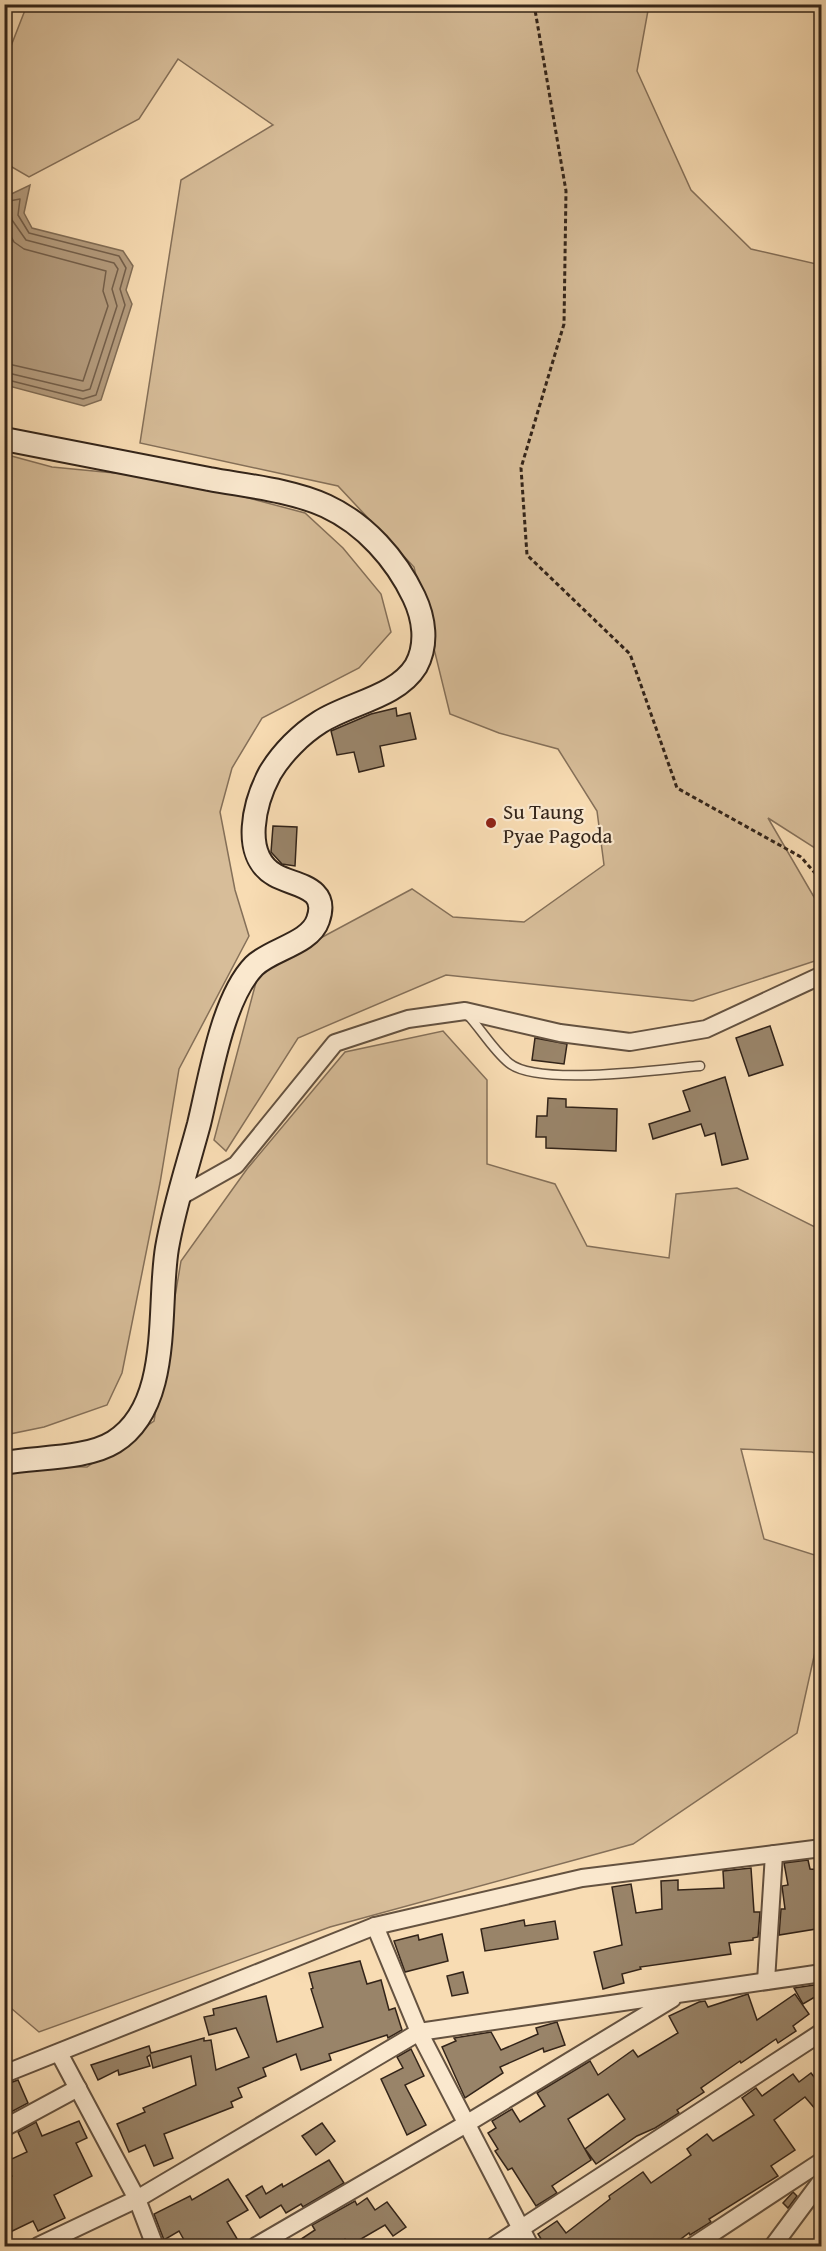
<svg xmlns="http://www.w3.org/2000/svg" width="826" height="2251" font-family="'Gentium Book Plus',serif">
	<rect width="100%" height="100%" fill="#f8dcb3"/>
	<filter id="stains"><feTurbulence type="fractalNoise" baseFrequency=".00333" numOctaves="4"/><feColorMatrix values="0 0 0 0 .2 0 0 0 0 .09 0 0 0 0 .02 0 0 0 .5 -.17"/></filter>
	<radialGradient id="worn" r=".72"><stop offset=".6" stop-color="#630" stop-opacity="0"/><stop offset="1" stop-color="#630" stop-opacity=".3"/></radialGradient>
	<!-- green -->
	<g fill="#d7bd99" stroke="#857059" stroke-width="1.5">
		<path d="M27,5H649L637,71L691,190L751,249L821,265V852L768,818L821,909V959L693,1001L446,975L298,1038L226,1151L214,1140L259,971L412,889L453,917L524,922L604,865L597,811L558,749L499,733L450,714L414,567L338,486L140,443L181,180L273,125L178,59L139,119L29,177L5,163L4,64Z"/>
		<path d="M4,454L52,467L177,479L305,513L343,548L381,594L391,632L359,668L262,718L232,768L220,812L235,890L249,936L179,1069L160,1183L122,1373L107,1405L44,1427L5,1435Z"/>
		<path d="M443,1031L487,1080V1164L555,1184L587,1246L669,1258L676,1194L737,1188L821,1230V1456L812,1452L741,1449L764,1539L821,1557V1625L797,1733L633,1844L330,1927L39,2032L5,2003V1471L18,1466L87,1467L154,1421L181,1261L247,1169L345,1052Z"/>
	</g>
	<!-- water -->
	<path fill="#b59d7f" stroke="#816d56" stroke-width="1.5" d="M30,185L24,213L32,228L123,251L133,266L126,290L132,304L101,400L84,406L5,385V197Z"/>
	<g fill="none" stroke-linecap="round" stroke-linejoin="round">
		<!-- shore -->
		<g stroke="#74604c" stroke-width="1.5">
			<path d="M4,202L20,199L18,215L29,233L119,256L126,268L120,289L125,305L96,395L83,399L4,379"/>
			<path d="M4,209L10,211L12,220L26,240L114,263L118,269L112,289L117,306L90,389L83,391L4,372"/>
			<path d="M4,225L14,242L24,249L106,271L103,291L108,306L83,381L4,363"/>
		</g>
	</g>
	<!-- building -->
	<g fill="#998469" stroke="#332419" stroke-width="1.5">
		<path d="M396,708L397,716L410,713L416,739L380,746L384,766L359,772L354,752L337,755L331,731L371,714Z"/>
		<path d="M273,826L297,827L295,866L282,864L271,852Z"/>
		<path d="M770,1026L783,1065L749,1076L736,1038Z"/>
		<path d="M535,1038L567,1044L564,1064L532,1060Z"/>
		<path d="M725,1077L748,1159L722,1165L715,1133L705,1136L701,1124L653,1139L649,1124L690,1111L683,1091Z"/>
		<path d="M548,1098L566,1099V1107L617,1109L616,1151L546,1148V1137H536L537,1116H547Z"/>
		<path d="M808,1860L810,1869L822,1870V1928L779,1935L781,1909H785L782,1886L788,1885L784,1863Z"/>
		<path d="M751,1868L754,1912H760L758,1937L753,1938V1940L729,1943L731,1954L640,1967L641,1969L622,1974L624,1983L603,1989L594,1952L622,1945L612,1887L631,1884L636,1913L662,1909L661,1881L678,1880V1890L724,1888L723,1871Z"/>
		<path d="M524,1920L525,1926L555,1921L558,1939L485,1951L481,1929Z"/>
		<path d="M442,1934L448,1961L405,1972L394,1941L418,1935L419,1940Z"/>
		<path d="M360,1961L367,1984L381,1980L389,2010L395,2008L402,2030L388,2038L387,2035L329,2054L331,2060L301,2070L296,2054L263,2068L266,2076L238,2088L242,2097L231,2102L233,2107L164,2134L173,2158L154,2166L145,2145L129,2152L117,2124L145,2112L143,2108L196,2085L191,2056L153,2068L150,2055L147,2057L150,2066L119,2075L118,2070L98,2080L91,2065L149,2046L151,2053L204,2038V2041L211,2040L216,2070L249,2057L236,2028L209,2035L204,2017L214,2015L213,2009L266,1996L277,2042L323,2027L311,1989L313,1988L309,1973Z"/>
		<path d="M463,1972L468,1993L452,1996L447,1976Z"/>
		<path d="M814,1985L820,1994L803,2004L794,1988Z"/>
		<path d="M748,1994L757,2020L795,1994L809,2014L793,2026L796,2031L778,2043L776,2039L741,2063L740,2061L701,2088L704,2092L677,2110L679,2113L655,2128L637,2136L596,2164L585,2149L625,2119L608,2094L568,2119L591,2160L552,2186L557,2193L536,2206L512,2168L508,2170L495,2151L498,2149L488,2133L496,2128L492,2121L512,2109L520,2122L545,2106L537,2093L590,2061L598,2075L633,2050L638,2057L678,2033L669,2016L699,2002L705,2001L708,2007Z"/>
		<path d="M557,2022L565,2045L544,2052L543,2048L500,2067L503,2073L465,2098L442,2047L456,2041L454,2038L491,2032L501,2050L538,2034L536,2028Z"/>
		<path d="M411,2049L424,2076L405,2085L426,2125L407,2135L381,2079L403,2068L397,2057Z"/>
		<path d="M811,2073L822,2087V2117L805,2097L774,2120L795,2150L771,2166L778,2176L709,2219L711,2222L690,2235L689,2233L670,2247H546L538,2234L557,2221L566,2233L610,2199L609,2196L643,2172L651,2183L691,2155L687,2149L707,2134L713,2141L754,2115L742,2098L756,2088L762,2096L793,2074L799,2082Z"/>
		<path d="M18,2080L28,2103L11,2112L4,2095V2085Z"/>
		<path d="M79,2121L87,2138L76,2143L92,2176L54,2195L65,2218L38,2231L33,2221L4,2235V2179L12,2176L5,2162L27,2152L18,2132L36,2122L42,2136Z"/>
		<path d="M322,2123L335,2141L316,2155L302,2136Z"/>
		<path d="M329,2160L344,2183L303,2207L301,2204L286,2213L281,2205L260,2218L246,2196L262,2186L266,2194L282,2184L283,2187Z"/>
		<path d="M228,2179L248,2210L227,2222L242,2247H188L179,2231L164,2240L154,2214L190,2196L192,2200Z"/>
		<path d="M793,2192L797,2196L788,2208L783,2203Z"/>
		<path d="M367,2198L375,2210L387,2202L406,2227L393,2236L385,2225L349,2246L345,2239L334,2247H289L315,2230L312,2225L355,2201L357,2205Z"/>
	</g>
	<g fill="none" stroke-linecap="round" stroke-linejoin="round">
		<defs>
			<path id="service" d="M467,1014C481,1029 493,1050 509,1063C538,1087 661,1069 700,1066"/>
			<g id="minor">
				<path d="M181,1196L236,1165L335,1043L408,1019L465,1011L560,1033L630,1042L706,1029L822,975"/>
				<path d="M375,1926L419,2032L530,2246"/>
				<path d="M766,1981L774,1854"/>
				<path d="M59,2053L137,2199L155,2246"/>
				<path d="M4,2074L375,1926L582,1878L822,1848"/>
				<path d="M4,2128L78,2088"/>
				<path d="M38,2246L137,2199L419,2032L822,1973"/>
				<path d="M256,2246L466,2124L672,1999"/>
				<path d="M494,2246L822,2032"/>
				<path d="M693,2246L822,2161"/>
				<path d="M773,2246L822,2180"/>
			</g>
			<path id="secondary" d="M4,439C73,453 141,466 209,479C247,486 291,490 326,506C365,524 396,559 414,597C424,618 428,644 416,666C397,697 350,703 320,722C301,734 282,753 270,773C255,801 240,855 275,875C294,886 330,886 318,920C310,944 271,949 254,966C222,999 210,1079 199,1124C188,1165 174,1207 167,1248C157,1308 173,1405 114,1442C87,1459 37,1457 4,1463"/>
		</defs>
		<!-- service casing -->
		<use href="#service" stroke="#645240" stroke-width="11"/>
		<!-- minor casing -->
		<use href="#minor" stroke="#645240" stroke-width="20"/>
		<!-- secondary casing -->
		<use href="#secondary" stroke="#332419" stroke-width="26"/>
		<!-- path -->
		<path stroke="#332419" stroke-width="3" stroke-dasharray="4.5 3" stroke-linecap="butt" d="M534,4L566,191L564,324L521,468L527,555L630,654L677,788L801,857L822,881"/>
		<!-- service -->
		<use href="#service" stroke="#fae8ce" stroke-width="8"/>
		<!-- minor -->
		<use href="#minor" stroke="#fae8ce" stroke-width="16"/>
		<!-- secondary -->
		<use href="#secondary" stroke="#fae8ce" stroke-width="22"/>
	</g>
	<!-- markers -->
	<circle fill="#8f2418" stroke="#fae8ce" stroke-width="2" cx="491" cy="823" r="6"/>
	<g text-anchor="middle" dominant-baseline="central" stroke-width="4.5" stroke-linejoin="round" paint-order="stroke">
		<!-- poi labels -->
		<g font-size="21" fill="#332419" stroke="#fae8ce" text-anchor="start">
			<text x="503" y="811">Su Taung<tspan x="503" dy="24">Pyae Pagoda</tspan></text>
		</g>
	</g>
	<!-- margin -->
	<rect width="826" height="2251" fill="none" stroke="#f8dcb3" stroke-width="24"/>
	<rect x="6" y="6" width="814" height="2239" fill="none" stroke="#332419" stroke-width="3"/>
	<rect x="12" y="12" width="802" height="2227" fill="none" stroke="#332419" stroke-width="1.5"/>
	<rect width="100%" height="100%" filter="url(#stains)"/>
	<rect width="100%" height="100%" fill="url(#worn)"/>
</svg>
